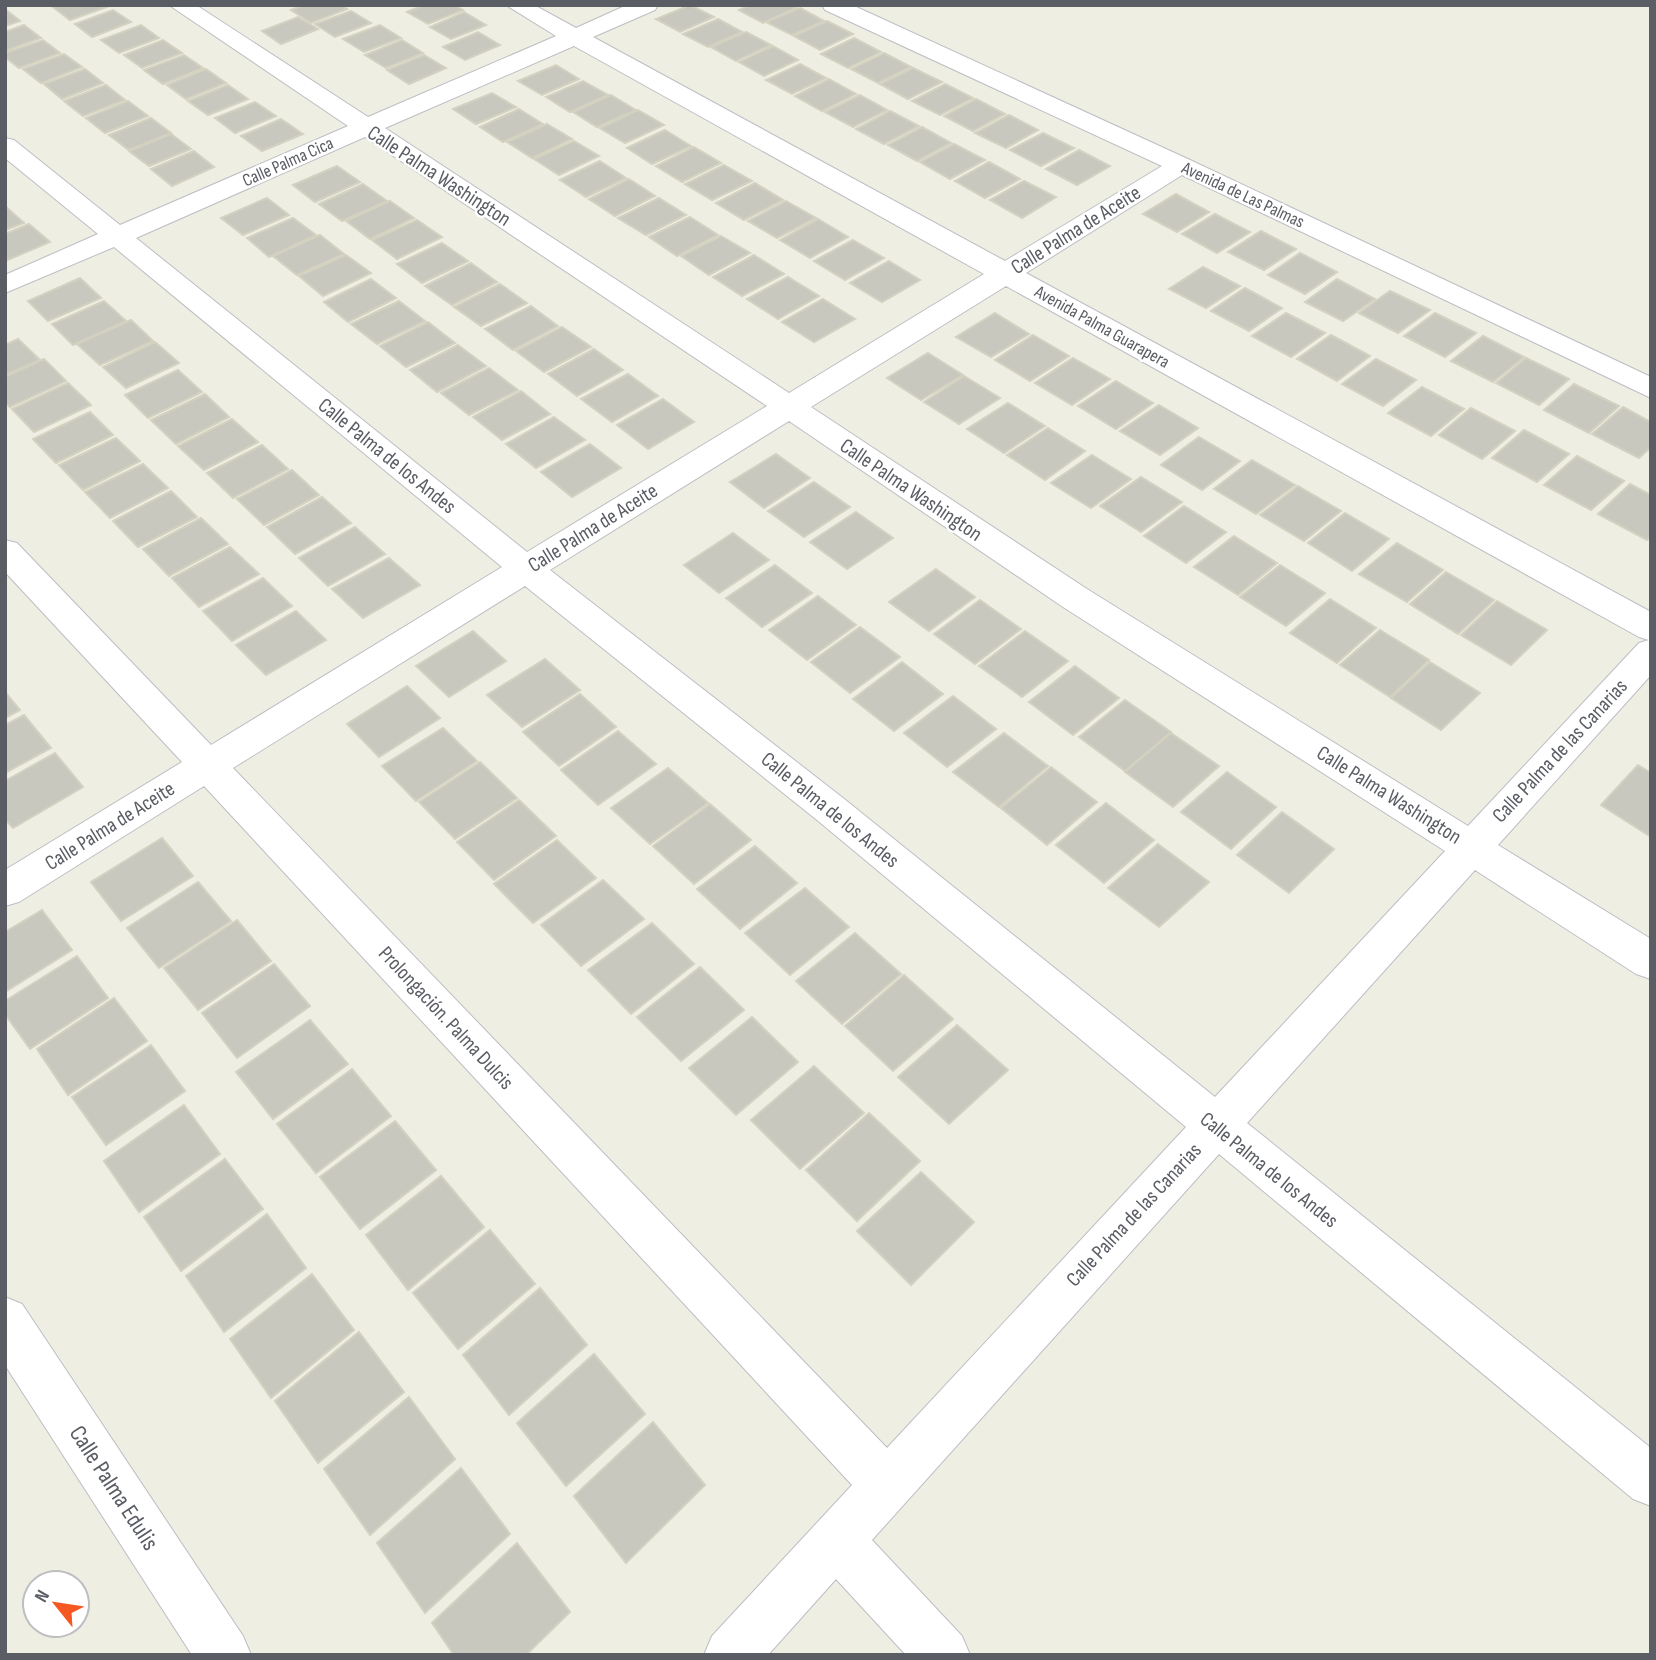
<svg xmlns="http://www.w3.org/2000/svg" width="1656" height="1660" font-family="'Sofia Sans Condensed',sans-serif">
	<rect width="100%" height="100%" fill="#eeeee2"/>
	<!-- building -->
	<g fill="#c9c8bf" stroke="#d3d1c0" stroke-width="2">
		<path d="M59,5H108L109,6L70,20L53,7Z"/>
		<path d="M304,5H341L347,9L311,23L291,10Z"/>
		<path d="M424,5H454L463,10L428,24L407,12Z"/>
		<path d="M690,5L714,17L680,32L656,19Z"/>
		<path d="M750,5H790L796,8L763,23L739,10Z"/>
		<path d="M800,8L824,21L792,35L766,22Z"/>
		<path d="M5,9L20,21L5,26Z"/>
		<path d="M113,10L131,22L92,37L75,24Z"/>
		<path d="M351,11L371,23L335,37L315,24Z"/>
		<path d="M464,12L486,25L451,39L430,27Z"/>
		<path d="M298,17L318,29L281,44L262,31Z"/>
		<path d="M718,19L742,32L708,47L683,34Z"/>
		<path d="M827,21L853,34L820,50L794,36Z"/>
		<path d="M24,25L41,38L5,51V32Z"/>
		<path d="M141,25L159,38L119,53L101,40Z"/>
		<path d="M380,25L401,38L364,52L343,39Z"/>
		<path d="M478,32L500,45L465,60L443,47Z"/>
		<path d="M746,32L771,45L736,61L711,47Z"/>
		<path d="M854,38L881,52L848,68L821,54Z"/>
		<path d="M43,40L60,53L19,68L5,57V53Z"/>
		<path d="M163,40L182,53L142,68L124,55Z"/>
		<path d="M402,40L423,53L386,68L365,55Z"/>
		<path d="M773,46L798,60L764,76L739,62Z"/>
		<path d="M884,53L911,67L878,83L851,69Z"/>
		<path d="M64,54L82,67L41,83L23,69Z"/>
		<path d="M184,55L203,68L163,84L144,70Z"/>
		<path d="M424,55L446,68L409,84L387,70Z"/>
		<path d="M800,64L826,78L792,94L766,80Z"/>
		<path d="M556,65L579,79L542,95L518,81Z"/>
		<path d="M913,68L942,82L908,99L880,84Z"/>
		<path d="M85,69L103,83L62,99L44,84Z"/>
		<path d="M206,69L226,83L186,99L167,85Z"/>
		<path d="M829,79L856,94L822,111L795,96Z"/>
		<path d="M583,81L608,95L570,112L546,97Z"/>
		<path d="M945,84L973,98L940,115L912,101Z"/>
		<path d="M106,85L125,100L83,116L64,101Z"/>
		<path d="M228,85L248,99L208,115L188,101Z"/>
		<path d="M492,93L516,107L476,124L453,109Z"/>
		<path d="M611,95L636,110L597,127L573,112Z"/>
		<path d="M860,95L887,110L853,127L825,112Z"/>
		<path d="M976,99L1005,114L973,131L944,116Z"/>
		<path d="M128,101L148,116L105,133L86,118Z"/>
		<path d="M255,102L276,116L235,133L215,118Z"/>
		<path d="M519,109L543,124L503,142L480,127Z"/>
		<path d="M638,110L664,125L625,143L600,128Z"/>
		<path d="M890,111L919,126L884,144L856,129Z"/>
		<path d="M1009,115L1038,130L1006,148L975,133Z"/>
		<path d="M151,118L171,133L129,150L109,135Z"/>
		<path d="M281,119L303,134L262,151L241,136Z"/>
		<path d="M547,124L572,139L532,158L507,142Z"/>
		<path d="M922,127L951,143L917,161L888,145Z"/>
		<path d="M665,130L691,146L652,164L627,148Z"/>
		<path d="M1043,133L1074,148L1041,166L1010,150Z"/>
		<path d="M171,134L191,149L149,166L129,151Z"/>
		<path d="M574,141L599,156L559,175L534,159Z"/>
		<path d="M954,144L985,160L950,179L920,162Z"/>
		<path d="M694,147L721,163L682,182L656,166Z"/>
		<path d="M1079,150L1110,166L1077,185L1046,169Z"/>
		<path d="M194,151L214,167L172,186L151,169Z"/>
		<path d="M600,161L626,178L586,197L560,180Z"/>
		<path d="M989,162L1020,179L985,198L955,181Z"/>
		<path d="M724,165L752,181L712,200L685,184Z"/>
		<path d="M337,166L360,182L315,202L293,185Z"/>
		<path d="M629,179L655,196L615,216L589,199Z"/>
		<path d="M1024,181L1056,197L1022,218L990,200Z"/>
		<path d="M755,183L783,200L744,220L716,203Z"/>
		<path d="M363,184L387,201L342,221L319,204Z"/>
		<path d="M1176,194L1209,212L1177,232L1143,214Z"/>
		<path d="M267,198L289,215L243,235L221,218Z"/>
		<path d="M659,198L686,215L646,235L618,218Z"/>
		<path d="M390,201L414,218L370,239L346,221Z"/>
		<path d="M786,201L816,218L777,238L748,221Z"/>
		<path d="M5,206L24,223L5,230Z"/>
		<path d="M1215,214L1250,232L1217,253L1182,234Z"/>
		<path d="M690,217L718,235L677,256L649,237Z"/>
		<path d="M293,218L316,235L269,257L247,238Z"/>
		<path d="M818,219L848,237L810,258L780,240Z"/>
		<path d="M417,220L442,237L397,259L372,240Z"/>
		<path d="M29,224L50,242L5,261V234Z"/>
		<path d="M1261,231L1296,249L1264,270L1228,252Z"/>
		<path d="M320,235L344,254L297,275L273,256Z"/>
		<path d="M721,236L750,253L709,275L681,256Z"/>
		<path d="M853,240L884,258L845,280L814,261Z"/>
		<path d="M442,243L468,261L422,283L397,264Z"/>
		<path d="M1300,253L1337,272L1305,294L1268,275Z"/>
		<path d="M346,255L371,273L323,296L299,276Z"/>
		<path d="M754,255L784,274L742,296L713,277Z"/>
		<path d="M889,261L920,280L882,302L850,283Z"/>
		<path d="M471,263L497,282L452,305L425,286Z"/>
		<path d="M1203,267L1240,286L1206,308L1169,289Z"/>
		<path d="M788,277L819,296L778,319L747,299Z"/>
		<path d="M80,278L101,298L48,321L28,301Z"/>
		<path d="M371,279L396,298L348,322L324,302Z"/>
		<path d="M1337,279L1375,299L1343,321L1305,302Z"/>
		<path d="M500,284L527,303L481,326L454,307Z"/>
		<path d="M1245,288L1282,308L1249,331L1211,311Z"/>
		<path d="M1390,291L1430,310L1398,333L1359,313Z"/>
		<path d="M823,299L855,319L814,342L782,322Z"/>
		<path d="M104,301L126,321L73,345L52,324Z"/>
		<path d="M399,301L425,321L377,344L351,324Z"/>
		<path d="M531,306L558,326L513,350L485,329Z"/>
		<path d="M995,313L1029,334L991,357L956,337Z"/>
		<path d="M1286,313L1325,333L1291,357L1252,336Z"/>
		<path d="M1435,313L1476,333L1445,357L1404,336Z"/>
		<path d="M131,320L153,341L100,365L77,344Z"/>
		<path d="M428,322L455,343L406,367L380,346Z"/>
		<path d="M562,327L591,347L544,372L516,351Z"/>
		<path d="M1033,335L1069,356L1030,381L995,360Z"/>
		<path d="M1331,335L1370,356L1337,381L1297,359Z"/>
		<path d="M1483,336L1524,357L1493,382L1451,361Z"/>
		<path d="M18,339L40,360L5,375V345Z"/>
		<path d="M155,342L179,363L126,388L103,367Z"/>
		<path d="M458,345L486,366L437,392L410,370Z"/>
		<path d="M594,349L623,370L577,396L548,374Z"/>
		<path d="M928,353L963,375L921,400L887,378Z"/>
		<path d="M1073,358L1110,379L1072,405L1035,383Z"/>
		<path d="M1526,358L1569,379L1539,405L1496,383Z"/>
		<path d="M44,359L66,381L10,407L5,402V377Z"/>
		<path d="M1376,359L1416,380L1383,406L1342,384Z"/>
		<path d="M489,368L518,390L469,415L441,393Z"/>
		<path d="M178,370L202,392L148,418L125,395Z"/>
		<path d="M628,374L658,396L612,422L581,399Z"/>
		<path d="M964,376L1000,398L959,424L924,402Z"/>
		<path d="M1116,381L1153,403L1116,429L1078,406Z"/>
		<path d="M68,383L91,405L34,432L12,409Z"/>
		<path d="M1574,384L1619,406L1589,433L1544,410Z"/>
		<path d="M1422,387L1464,409L1431,436L1388,413Z"/>
		<path d="M521,391L550,414L502,440L473,417Z"/>
		<path d="M205,394L229,417L176,444L151,420Z"/>
		<path d="M663,399L694,422L648,449L617,425Z"/>
		<path d="M1008,403L1045,426L1004,453L967,429Z"/>
		<path d="M1159,405L1198,428L1160,455L1120,431Z"/>
		<path d="M1623,407L1651,422V447L1639,458L1592,434Z"/>
		<path d="M1471,408L1515,431L1482,459L1439,435Z"/>
		<path d="M90,412L113,435L56,463L33,439Z"/>
		<path d="M554,417L585,440L536,468L506,444Z"/>
		<path d="M232,419L258,442L204,470L178,446Z"/>
		<path d="M1048,428L1085,451L1045,480L1007,455Z"/>
		<path d="M1524,430L1569,454L1537,482L1492,458Z"/>
		<path d="M1199,437L1240,461L1202,490L1161,465Z"/>
		<path d="M116,438L140,461L83,490L59,465Z"/>
		<path d="M590,444L621,468L572,497L541,472Z"/>
		<path d="M262,445L288,469L233,498L207,473Z"/>
		<path d="M776,454L810,478L764,508L730,482Z"/>
		<path d="M1092,455L1131,479L1091,508L1051,483Z"/>
		<path d="M1577,456L1624,481L1591,510L1544,485Z"/>
		<path d="M1252,460L1295,485L1256,514L1214,489Z"/>
		<path d="M143,464L168,488L110,518L85,492Z"/>
		<path d="M292,470L319,495L264,525L237,499Z"/>
		<path d="M1141,477L1182,502L1141,532L1100,506Z"/>
		<path d="M814,482L850,507L804,537L768,511Z"/>
		<path d="M1630,484L1651,495V536L1647,540L1598,514Z"/>
		<path d="M1298,486L1341,511L1304,541L1260,515Z"/>
		<path d="M171,491L197,517L138,547L113,521Z"/>
		<path d="M322,497L351,523L295,554L267,527Z"/>
		<path d="M1184,506L1226,532L1186,563L1144,536Z"/>
		<path d="M856,512L893,538L847,569L810,542Z"/>
		<path d="M1345,513L1389,539L1352,571L1308,543Z"/>
		<path d="M201,518L228,544L169,576L143,549Z"/>
		<path d="M355,527L385,554L328,586L299,558Z"/>
		<path d="M733,533L769,560L719,593L684,565Z"/>
		<path d="M1234,536L1277,563L1238,595L1194,567Z"/>
		<path d="M1397,543L1443,570L1407,602L1359,574Z"/>
		<path d="M230,547L259,574L199,607L172,578Z"/>
		<path d="M389,558L420,585L363,618L332,589Z"/>
		<path d="M775,565L812,593L762,627L726,598Z"/>
		<path d="M1280,565L1325,593L1286,626L1240,597Z"/>
		<path d="M936,569L975,597L929,631L889,602Z"/>
		<path d="M1446,572L1494,600L1458,634L1410,604Z"/>
		<path d="M263,578L292,606L232,641L203,611Z"/>
		<path d="M818,596L856,625L807,660L769,630Z"/>
		<path d="M1330,599L1376,628L1337,663L1290,633Z"/>
		<path d="M980,600L1021,629L975,664L934,634Z"/>
		<path d="M1497,601L1547,630L1511,665L1461,635Z"/>
		<path d="M296,611L326,640L266,675L236,645Z"/>
		<path d="M860,627L900,657L850,693L811,662Z"/>
		<path d="M1380,630L1429,660L1390,697L1340,665Z"/>
		<path d="M473,631L506,661L449,697L416,666Z"/>
		<path d="M1025,631L1068,661L1022,697L979,666Z"/>
		<path d="M545,659L580,690L522,727L487,695Z"/>
		<path d="M902,662L943,694L894,731L853,699Z"/>
		<path d="M1430,662L1480,693L1441,730L1391,698Z"/>
		<path d="M1075,666L1119,698L1073,735L1029,702Z"/>
		<path d="M407,686L440,718L379,757L347,724Z"/>
		<path d="M5,692L20,710L5,718Z"/>
		<path d="M580,694L616,727L559,766L523,732Z"/>
		<path d="M953,696L996,729L947,767L904,733Z"/>
		<path d="M1125,700L1171,732L1125,771L1079,737Z"/>
		<path d="M24,715L51,748L5,773V725Z"/>
		<path d="M443,728L477,761L416,801L382,766Z"/>
		<path d="M618,731L656,764L598,805L561,770Z"/>
		<path d="M1004,733L1048,766L999,807L953,772Z"/>
		<path d="M1171,733L1219,766L1173,807L1125,772Z"/>
		<path d="M55,753L83,787L13,828L5,819V781Z"/>
		<path d="M480,762L517,798L455,839L419,802Z"/>
		<path d="M1638,765L1651,773V837L1601,805Z"/>
		<path d="M1051,767L1097,802L1047,845L1001,808Z"/>
		<path d="M668,768L708,803L650,844L611,808Z"/>
		<path d="M1227,772L1276,807L1231,849L1181,812Z"/>
		<path d="M519,800L556,836L494,880L457,842Z"/>
		<path d="M1106,803L1154,840L1104,883L1056,845Z"/>
		<path d="M710,804L751,840L694,884L653,846Z"/>
		<path d="M1282,812L1334,849L1289,893L1237,855Z"/>
		<path d="M162,838L193,876L121,921L91,882Z"/>
		<path d="M557,840L596,878L533,923L494,884Z"/>
		<path d="M1158,844L1209,882L1159,927L1108,888Z"/>
		<path d="M755,846L797,883L740,929L697,889Z"/>
		<path d="M603,880L644,919L581,966L541,925Z"/>
		<path d="M198,882L231,921L159,968L127,928Z"/>
		<path d="M805,888L849,927L790,975L745,933Z"/>
		<path d="M42,910L72,950L5,992V932Z"/>
		<path d="M237,920L271,961L198,1010L164,968Z"/>
		<path d="M652,923L694,964L631,1014L588,970Z"/>
		<path d="M855,933L901,974L842,1024L796,981Z"/>
		<path d="M77,956L108,998L30,1049L5,1014V1001Z"/>
		<path d="M274,964L310,1006L237,1058L202,1013Z"/>
		<path d="M700,967L744,1010L681,1061L637,1017Z"/>
		<path d="M904,975L953,1019L893,1071L845,1026Z"/>
		<path d="M114,998L147,1041L68,1095L37,1049Z"/>
		<path d="M752,1017L798,1062L736,1115L689,1068Z"/>
		<path d="M310,1020L348,1064L273,1119L236,1072Z"/>
		<path d="M957,1025L1008,1070L949,1124L898,1077Z"/>
		<path d="M151,1045L185,1091L106,1145L72,1097Z"/>
		<path d="M814,1066L864,1113L800,1169L751,1120Z"/>
		<path d="M352,1069L391,1116L316,1173L277,1124Z"/>
		<path d="M184,1105L220,1154L139,1212L104,1161Z"/>
		<path d="M869,1113L920,1161L857,1221L806,1170Z"/>
		<path d="M395,1121L436,1170L360,1229L320,1177Z"/>
		<path d="M225,1159L263,1209L181,1271L144,1217Z"/>
		<path d="M921,1172L974,1222L911,1285L857,1231Z"/>
		<path d="M441,1176L484,1227L408,1290L366,1235Z"/>
		<path d="M267,1214L306,1268L224,1332L186,1276Z"/>
		<path d="M490,1230L535,1284L458,1349L413,1293Z"/>
		<path d="M312,1274L354,1330L271,1398L230,1339Z"/>
		<path d="M540,1288L587,1345L509,1415L463,1355Z"/>
		<path d="M359,1332L404,1392L318,1463L275,1401Z"/>
		<path d="M594,1354L645,1414L566,1486L517,1423Z"/>
		<path d="M409,1397L455,1459L370,1535L324,1469Z"/>
		<path d="M653,1422L705,1485L626,1563L574,1496Z"/>
		<path d="M461,1468L510,1534L425,1613L377,1543Z"/>
		<path d="M517,1543L570,1612L526,1655H454L432,1623Z"/>
	</g>
	<g fill="none" stroke-linecap="round" stroke-linejoin="round">
		<defs>
			<g id="street">
				<path d="M169,5H196L368,117L556,36L506,5H534L576,28L627,5H658L655,10L593,37L1005,261L1162,166L825,10L822,5H852L1190,160L1651,377V398L1182,175L1026,273L1651,612V675L1498,845L1651,939V979L1636,974L1475,870L1247,1123L1651,1448V1506L1633,1499L1219,1154L872,1540L962,1636L970,1655H906L836,1579L768,1655H704L712,1636L852,1485L204,786L19,902L5,906V870L182,762L5,572V540L17,543L211,745L502,567L114,247L5,293V275L98,234L5,158V138L14,140L120,225L348,126ZM574,46L984,274L789,393L385,128ZM365,137L767,406L527,552L136,238ZM1006,286L1639,637L1649,640L1639,643L1468,826L1087,589L811,407ZM789,421L1063,607L1445,851L1215,1097L843,798L550,570ZM525,586L817,820L1186,1127L887,1448L233,768Z"/>
				<path d="M5,1297L22,1304L243,1636L251,1655H192L5,1365Z"/>
			</g>
		</defs>
		<!-- street casing -->
		<use href="#street" stroke="#bcbec4" stroke-width="2"/>
		<!-- street -->
		<use href="#street" fill="#fff" fill-rule="evenodd"/>
	</g>
	<g text-anchor="middle" dominant-baseline="central" stroke-width="5" stroke-linejoin="round" paint-order="stroke">
		<!-- far-street labels -->
		<g font-size="18" fill="#5a5d64" stroke="#fff">
			<text transform="translate(288 162) rotate(-24)">Calle Palma Cica</text>
			<text transform="translate(1243 195) rotate(25)">Avenida de Las Palmas</text>
			<text transform="translate(1102 327) rotate(29)">Avenida Palma Guarapera</text>
		</g>
		<!-- street labels -->
		<g font-size="21" fill="#5a5d64" stroke="#fff">
			<text transform="translate(439 176) rotate(33)">Calle Palma Washington</text>
			<text transform="translate(1076 230) rotate(-32)">Calle Palma de Aceite</text>
			<text transform="translate(387 456) rotate(39)">Calle Palma de los Andes</text>
			<text transform="translate(911 490) rotate(34)">Calle Palma Washington</text>
			<text transform="translate(593 528) rotate(-32)">Calle Palma de Aceite</text>
			<text transform="translate(1560 751) rotate(-47)">Calle Palma de las Canarias</text>
			<text transform="translate(1389 795) rotate(32)">Calle Palma Washington</text>
			<text transform="translate(830 810) rotate(39)">Calle Palma de los Andes</text>
			<text transform="translate(110 826) rotate(-32)">Calle Palma de Aceite</text>
			<text transform="translate(446 1018) rotate(47)">Prolongación. Palma Dulcis</text>
			<text transform="translate(1269 1170) rotate(39)">Calle Palma de los Andes</text>
			<text transform="translate(1134 1215) rotate(-47)">Calle Palma de las Canarias</text>
		</g>
		<!-- near-street labels -->
		<g font-size="24" fill="#5a5d64" stroke="#fff">
			<text transform="translate(114 1488) rotate(57)">Calle Palma Edulis</text>
		</g>
	</g>
	<!-- border -->
	<rect width="1656" height="1660" fill="none" stroke="#5a5d64" stroke-width="14"/>
	<!-- north arrow -->
	<g transform="translate(56 1604) rotate(300)"><circle r="33" fill="#ffffff" stroke="#bdbec1" stroke-width="2"/>
	<path d="M0-5L12 26L0 18L-12 26Z" fill="#f55821"/>
	<text y="-10" font-size="19" font-weight="bold" text-anchor="middle" fill="#5a5d64">N</text>
	</g>
</svg>
